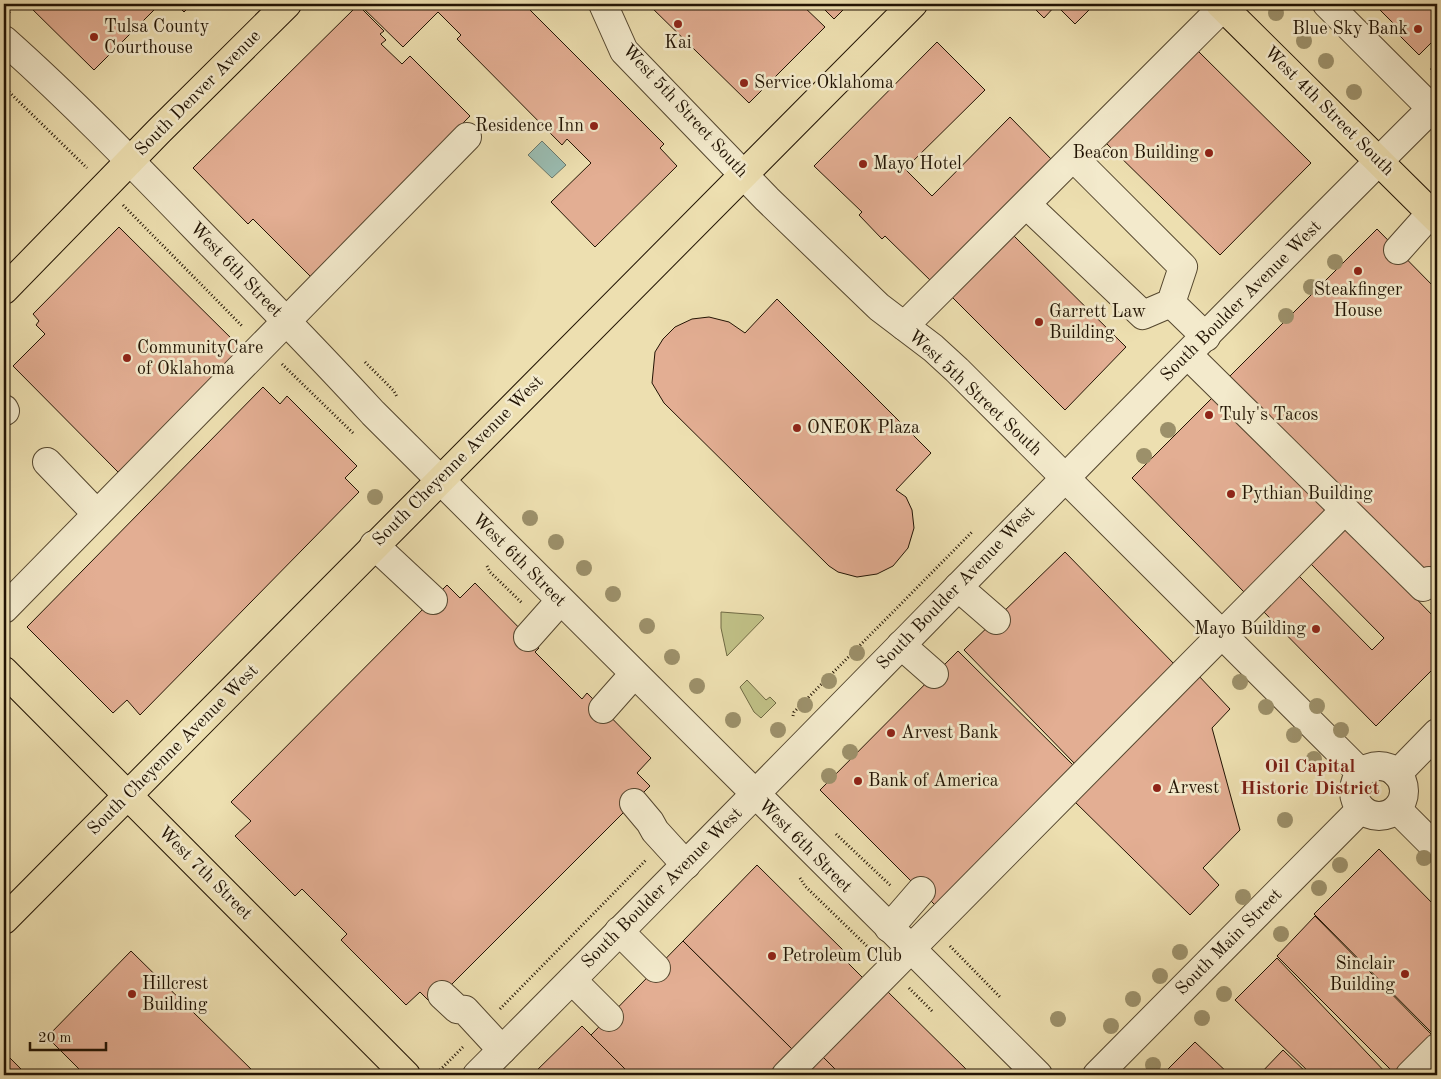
<svg xmlns="http://www.w3.org/2000/svg" width="1441" height="1079" font-family="'Old Standard TT',serif">
	<rect width="100%" height="100%" fill="#eddfb0"/>
	<filter id="stains"><feTurbulence type="fractalNoise" baseFrequency=".004" numOctaves="4"/><feColorMatrix values="0 0 0 0 .2 0 0 0 0 .09 0 0 0 0 .02 0 0 0 .5 -.17"/></filter>
	<radialGradient id="worn" r=".72"><stop offset=".6" stop-color="#630" stop-opacity="0"/><stop offset="1" stop-color="#630" stop-opacity=".3"/></radialGradient>
	<!-- green -->
	<g fill="#c0c086" stroke="#706a44">
		<path d="M721,612L761,615L764,618L727,656L721,628Z"/>
		<path d="M747,680L766,700L770,697L776,703L761,718L754,712L740,687Z"/>
	</g>
	<!-- water -->
	<path fill="#9abcb1" stroke="#6a786b" d="M542,141L566,165L552,178L528,155Z"/>
	<!-- building -->
	<g fill="#e3ae93" stroke="#211303">
		<path d="M27,4H160L94,70Z"/>
		<path d="M176,4H192L184,12Z"/>
		<path d="M359,4H524L664,144L660,148L677,166L595,247L551,202L591,163L567,139L562,145L457,39L461,35L438,12L403,47Z"/>
		<path d="M648,4H801L825,27L749,103Z"/>
		<path d="M819,4H849L834,19Z"/>
		<path d="M1030,4H1095L1075,24L1056,5L1044,18Z"/>
		<path d="M1374,4H1437V37L1419,55L1399,35L1402,32Z"/>
		<path d="M358,5L384,31L380,34L386,40L381,44L402,64L410,56L470,116L311,277L253,219L248,224L193,168Z"/>
		<path d="M937,42L985,90L905,169L932,196L1010,117L1054,162L933,283L885,236L882,239L859,215L862,212L814,166Z"/>
		<path d="M1197,50L1311,163L1220,255L1106,143Z"/>
		<path d="M119,227L242,349L118,472L13,366L45,334L36,325L39,321L33,314Z"/>
		<path d="M1377,229L1437,290V589L1228,378Z"/>
		<path d="M1013,235L1126,347L1065,410L951,296Z"/>
		<path d="M777,299L931,453L896,490L906,497L912,510L914,528L908,548L893,566L877,574L857,577L838,572L829,566L664,403L652,383L655,352L663,339L675,327L692,319L709,317L729,322L745,333Z"/>
		<path d="M263,387L280,404L287,396L357,466L345,478L359,492L140,715L127,700L113,713L27,627Z"/>
		<path d="M1216,394L1331,509L1246,594L1132,478Z"/>
		<path d="M1345,526L1437,620V665L1376,726L1261,609L1297,574L1372,650L1384,638L1309,562Z"/>
		<path d="M1065,552L1177,667L1076,765L964,650Z"/>
		<path d="M475,583L539,648L535,652L582,699L587,693L651,758L637,773L650,786L432,1004L420,992L406,1005L341,940L347,934L302,889L295,896L235,836L251,821L231,802L447,585L460,598Z"/>
		<path d="M958,651L1074,766L936,906L820,790Z"/>
		<path d="M1197,674L1230,709L1212,728L1240,830L1203,868L1219,885L1190,915L1073,800Z"/>
		<path d="M1379,849L1437,908V1034L1435,1036L1314,914Z"/>
		<path d="M757,865L847,954L843,958L866,981L793,1050L683,941Z"/>
		<path d="M1315,916L1432,1035L1394,1073L1277,956Z"/>
		<path d="M683,941L793,1050L770,1075H631L591,1035Z"/>
		<path d="M131,951L257,1075H85L47,1037Z"/>
		<path d="M1277,958L1388,1075H1312L1235,1000Z"/>
		<path d="M886,990L972,1075H841L821,1055Z"/>
		<path d="M582,1026L631,1075H532Z"/>
		<path d="M1195,1042L1230,1075H1162Z"/>
		<path d="M1283,1050L1309,1075H1259Z"/>
		<path d="M4,1052L27,1075H4Z"/>
		<path d="M821,1055L841,1075H801Z"/>
	</g>
	<g fill="none" stroke-linecap="round" stroke-linejoin="round">
		<defs>
			<g id="minor">
				<path d="M603,4L624,51L767,199L879,307L933,348L957,370L1361,773"/>
				<path d="M1327,4L1432,109"/>
				<path d="M4,40C76,104 143,174 210,243C265,299 320,355 373,413L1038,1075"/>
				<path d="M1027,205L1143,315L1171,303L1183,267L1074,158"/>
				<path d="M1398,250L1431,213"/>
				<path d="M1171,303L1206,337"/>
				<path d="M904,326L1226,4"/>
				<path d="M1188,355L1423,587L1429,581"/>
				<path d="M4,409L5,411"/>
				<path d="M47,462L97,514"/>
				<path d="M374,545L433,600"/>
				<path d="M958,587L996,620"/>
				<path d="M4,609L467,137"/>
				<path d="M528,637L560,601"/>
				<path d="M901,645L934,674"/>
				<path d="M603,709L634,674"/>
				<circle cx="1379" cy="791" r="25"/>
				<path d="M1397,774L1437,733"/>
				<path d="M634,803L650,822L655,831L686,865"/>
				<path d="M1397,809L1437,849"/>
				<path d="M889,928L921,891"/>
				<path d="M619,931L656,968"/>
				<path d="M572,980L609,1017"/>
				<path d="M442,995L457,1009L465,1010L502,1050"/>
				<path d="M477,1075C799,753 1114,424 1437,103"/>
				<path d="M786,1075L1338,517"/>
				<path d="M1097,1075L1361,809"/>
				<path d="M1410,1075L1437,1048"/>
			</g>
			<g id="major">
				<path d="M1220,4L1437,219"/>
				<path d="M4,290L159,131L287,4"/>
				<path d="M4,671L406,1075"/>
				<path d="M4,920L913,4"/>
			</g>
		</defs>
		<!-- minor casing -->
		<use href="#minor" stroke="#54462e" stroke-width="30"/>
		<!-- major casing -->
		<use href="#major" stroke="#211303" stroke-width="30"/>
		<!-- path -->
		<g stroke="#211303" stroke-width="3" stroke-dasharray="1 2.5" stroke-linecap="butt">
			<path d="M4,8L10,14"/>
			<path d="M1431,70L1437,64"/>
			<path d="M4,87L87,168"/>
			<path d="M123,205L243,327"/>
			<path d="M365,362L394,391L397,397"/>
			<path d="M282,364L353,433"/>
			<path d="M487,566L490,572L522,603"/>
			<path d="M793,716L794,712L973,531"/>
			<path d="M836,834L891,886"/>
			<path d="M800,878L805,886L873,952"/>
			<path d="M950,946L1001,998"/>
			<path d="M909,988L933,1012"/>
			<path d="M500,1009L646,860"/>
			<path d="M435,1075L464,1046"/>
		</g>
		<!-- minor -->
		<use href="#minor" stroke="#f3eacc" stroke-width="28"/>
		<!-- major -->
		<use href="#major" stroke="#eddfb0" stroke-width="28"/>
	</g>
	<!-- trees -->
	<g fill="#9c906a">
		<circle cx="1276" cy="13" r="8"/>
		<circle cx="1304" cy="41" r="8"/>
		<circle cx="1326" cy="61" r="8"/>
		<circle cx="1354" cy="92" r="8"/>
		<circle cx="1335" cy="262" r="8"/>
		<circle cx="1311" cy="287" r="8"/>
		<circle cx="1286" cy="316" r="8"/>
		<circle cx="1168" cy="430" r="8"/>
		<circle cx="1144" cy="456" r="8"/>
		<circle cx="375" cy="497" r="8"/>
		<circle cx="530" cy="518" r="8"/>
		<circle cx="556" cy="542" r="8"/>
		<circle cx="584" cy="568" r="8"/>
		<circle cx="613" cy="594" r="8"/>
		<circle cx="647" cy="626" r="8"/>
		<circle cx="857" cy="653" r="8"/>
		<circle cx="672" cy="657" r="8"/>
		<circle cx="829" cy="681" r="8"/>
		<circle cx="1240" cy="682" r="8"/>
		<circle cx="697" cy="686" r="8"/>
		<circle cx="805" cy="705" r="8"/>
		<circle cx="1317" cy="706" r="8"/>
		<circle cx="1266" cy="707" r="8"/>
		<circle cx="733" cy="720" r="8"/>
		<circle cx="778" cy="730" r="8"/>
		<circle cx="1341" cy="730" r="8"/>
		<circle cx="1294" cy="735" r="8"/>
		<circle cx="850" cy="752" r="8"/>
		<circle cx="1314" cy="759" r="8"/>
		<circle cx="829" cy="776" r="8"/>
		<circle cx="1285" cy="820" r="8"/>
		<circle cx="1424" cy="858" r="8"/>
		<circle cx="1340" cy="865" r="8"/>
		<circle cx="1319" cy="888" r="8"/>
		<circle cx="1243" cy="897" r="8"/>
		<circle cx="1281" cy="934" r="8"/>
		<circle cx="1180" cy="952" r="8"/>
		<circle cx="1160" cy="976" r="8"/>
		<circle cx="1224" cy="994" r="8"/>
		<circle cx="1133" cy="999" r="8"/>
		<circle cx="1202" cy="1018" r="8"/>
		<circle cx="1058" cy="1019" r="8"/>
		<circle cx="1111" cy="1026" r="8"/>
		<circle cx="1153" cy="1065" r="8"/>
	</g>
	<!-- markers -->
	<g fill="#8f2418" stroke="#f3eacc" stroke-width="2">
		<circle cx="678" cy="24" r="5"/>
		<circle cx="1418" cy="29" r="5"/>
		<circle cx="94" cy="37" r="5"/>
		<circle cx="744" cy="83" r="5"/>
		<circle cx="594" cy="126" r="5"/>
		<circle cx="1209" cy="153" r="5"/>
		<circle cx="863" cy="164" r="5"/>
		<circle cx="1358" cy="271" r="5"/>
		<circle cx="1039" cy="322" r="5"/>
		<circle cx="127" cy="358" r="5"/>
		<circle cx="1209" cy="415" r="5"/>
		<circle cx="797" cy="428" r="5"/>
		<circle cx="1231" cy="494" r="5"/>
		<circle cx="1316" cy="629" r="5"/>
		<circle cx="891" cy="733" r="5"/>
		<circle cx="858" cy="781" r="5"/>
		<circle cx="1157" cy="788" r="5"/>
		<circle cx="772" cy="956" r="5"/>
		<circle cx="1405" cy="974" r="5"/>
		<circle cx="132" cy="994" r="5"/>
	</g>
	<g text-anchor="middle" dominant-baseline="central" stroke-width="5" stroke-linejoin="round" paint-order="stroke">
		<!-- poi labels -->
		<g font-size="18" fill="#211303" stroke="#f3eacc" text-anchor="start">
			<text x="104" y="27">Tulsa County<tspan x="104" dy="21">Courthouse</tspan></text>
			<text x="1408" y="29" text-anchor="end">Blue Sky Bank</text>
			<text x="678" y="43" text-anchor="middle">Kai</text>
			<text x="754" y="83">Service Oklahoma</text>
			<text x="584" y="126" text-anchor="end">Residence Inn</text>
			<text x="1199" y="153" text-anchor="end">Beacon Building</text>
			<text x="873" y="164">Mayo Hotel</text>
			<text x="1358" y="290" text-anchor="middle">Steakfinger<tspan x="1358" dy="21">House</tspan></text>
			<text x="1049" y="312">Garrett Law<tspan x="1049" dy="21">Building</tspan></text>
			<text x="137" y="348">CommunityCare<tspan x="137" dy="21">of Oklahoma</tspan></text>
			<text x="1219" y="415">Tuly's Tacos</text>
			<text x="807" y="428">ONEOK Plaza</text>
			<text x="1241" y="494">Pythian Building</text>
			<text x="1306" y="629" text-anchor="end">Mayo Building</text>
			<text x="901" y="733">Arvest Bank</text>
			<text x="868" y="781">Bank of America</text>
			<text x="1167" y="788">Arvest</text>
			<text x="782" y="956">Petroleum Club</text>
			<text x="1395" y="964" text-anchor="end">Sinclair<tspan x="1395" dy="21">Building</tspan></text>
			<text x="142" y="984">Hillcrest<tspan x="142" dy="21">Building</tspan></text>
		</g>
		<!-- street labels -->
		<g font-size="18" fill="#211303" stroke="#f3eacc">
			<text transform="translate(198 93) rotate(-45)">South Denver Avenue</text>
			<text transform="translate(685 111) rotate(47)">West 5th Street South</text>
			<text transform="translate(1329 111) rotate(45)">West 4th Street South</text>
			<text transform="translate(236 270) rotate(46)">West 6th Street</text>
			<text transform="translate(1241 301) rotate(-45)">South Boulder Avenue West</text>
			<text transform="translate(975 393) rotate(43)">West 5th Street South</text>
			<text transform="translate(458 461) rotate(-45)">South Cheyenne Avenue West</text>
			<text transform="translate(519 560) rotate(45)">West 6th Street</text>
			<text transform="translate(956 588) rotate(-46)">South Boulder Avenue West</text>
			<text transform="translate(173 750) rotate(-45)">South Cheyenne Avenue West</text>
			<text transform="translate(805 846) rotate(45)">West 6th Street</text>
			<text transform="translate(205 873) rotate(45)">West 7th Street</text>
			<text transform="translate(662 888) rotate(-45)">South Boulder Avenue West</text>
			<text transform="translate(1229 942) rotate(-45)">South Main Street</text>
		</g>
		<!-- neighbourhood labels -->
		<g font-size="19" font-weight="bold" fill="#7a1f14" stroke="#f3eacc">
			<text x="1310" y="767">Oil Capital<tspan x="1310" dy="22">Historic District</tspan></text>
		</g>
	</g>
	<!-- margin -->
	<rect width="1441" height="1079" fill="none" stroke="#eddfb0" stroke-width="20"/>
	<rect x="5" y="5" width="1431" height="1069" fill="none" stroke="#211303" stroke-width="2.5"/>
	<rect x="10" y="10" width="1421" height="1059" fill="none" stroke="#211303"/>
	<!-- scale -->
	<path d="M30 1042v8h76v-8" fill="none" stroke="#211303" stroke-width="2.5"/>
	<text x="38" y="1042" font-size="15" fill="#211303" stroke="#f3eacc" stroke-width="4" paint-order="stroke">20 m</text>
	<rect width="100%" height="100%" filter="url(#stains)"/>
	<rect width="100%" height="100%" fill="url(#worn)"/>
</svg>
